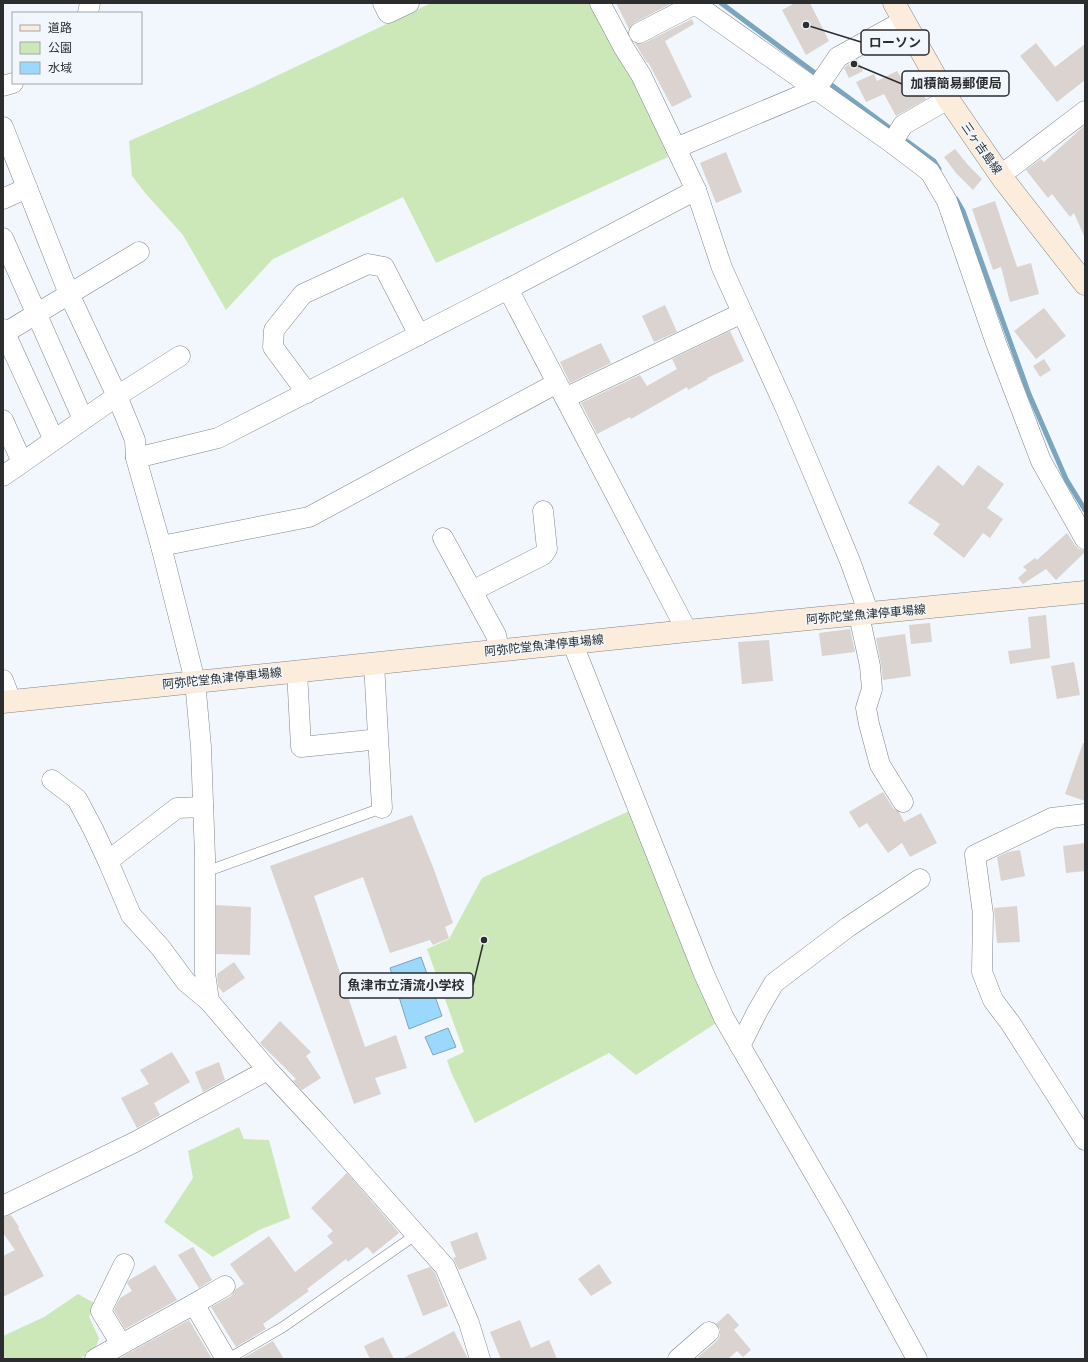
<svg xmlns="http://www.w3.org/2000/svg" width="1088" height="1362" font-family="'Golos Text','Noto Sans JP',sans-serif">
	<rect width="100%" height="100%" fill="#f1f7fc"/>
	<!-- green -->
	<g fill="#cde8b8">
		<path d="M431,3H593L637,83L668,157L436,263L403,197L273,259L226,310L183,235L146,194L132,176L129,141L251,88Z"/>
		<path d="M638,807L724,1018L636,1075L609,1053L475,1123L451,1072L447,1060L464,1052L427,949L449,939L482,878Z"/>
		<path d="M239,1127L244,1139L269,1140L290,1218L259,1230L213,1257L164,1222L193,1178L188,1151Z"/>
		<path d="M78,1294L96,1304L89,1317L99,1338L95,1350L79,1359H3V1336L44,1317Z"/>
	</g>
	<!-- water -->
	<g fill="#9cd8fc" stroke="#7aa5be">
		<path d="M421,957L442,1016L409,1029L390,968Z"/>
		<path d="M448,1028L456,1047L433,1055L425,1037Z"/>
	</g>
	<g fill="none" stroke-linecap="round" stroke-linejoin="round">
		<!-- stream -->
		<g stroke="#7aa5be" stroke-width="5">
			<path d="M721,3L819,76"/>
			<path d="M826,81L895,132"/>
			<path d="M901,137L934,161L939,169"/>
			<path d="M956,199L963,211L1029,394L1066,479L1085,510"/>
		</g>
	</g>
	<!-- building -->
	<g fill="#dad3cf">
		<path d="M616,3H672L634,23L629,29Z"/>
		<path d="M795,3H810L829,41L806,55L782,10Z"/>
		<path d="M692,19L694,24L665,41L692,97L672,107L648,62L647,63L635,43L639,44L644,43Z"/>
		<path d="M1036,43L1055,67L1085,44V80L1057,102L1020,56Z"/>
		<path d="M857,59L863,71L849,78L844,68L846,66Z"/>
		<path d="M897,71L911,94L920,90L926,99L896,116L884,94L866,102L856,82L874,74L877,81Z"/>
		<path d="M1085,125V238L1074,213L1070,217L1052,194L1048,198L1026,170L1041,159L1044,162Z"/>
		<path d="M955,149L968,165L982,179L973,190L956,173L944,157Z"/>
		<path d="M726,152L742,192L716,203L700,163Z"/>
		<path d="M995,201L1017,267L1031,263L1039,294L1010,302L1001,267L993,270L972,209Z"/>
		<path d="M665,305L677,332L654,342L642,316Z"/>
		<path d="M1044,308L1066,336L1036,359L1014,331Z"/>
		<path d="M730,331L744,361L707,378L708,379L688,390L687,387L631,419L630,417L597,434L581,403L640,375L647,386L677,369L672,359Z"/>
		<path d="M601,343L611,363L570,383L560,362Z"/>
		<path d="M1044,359L1051,370L1040,377L1033,366Z"/>
		<path d="M938,465L963,486L978,465L1004,484L987,508L1003,519L990,538L983,533L964,558L933,534L940,524L908,503Z"/>
		<path d="M1067,533L1075,545L1079,549L1085,550V552L1056,580L1046,569L1023,584L1018,578L1027,570L1023,567L1035,558L1037,560Z"/>
		<path d="M1046,615L1050,658L1010,664L1008,651L1031,648L1028,617Z"/>
		<path d="M930,623L932,642L911,644L909,625Z"/>
		<path d="M850,629L855,652L822,656L819,633Z"/>
		<path d="M905,634L911,676L883,680L881,664L876,638Z"/>
		<path d="M769,640L773,681L742,684L738,642Z"/>
		<path d="M1074,662L1080,695L1057,699L1051,666Z"/>
		<path d="M1083,743H1085V801L1065,794Z"/>
		<path d="M883,792L893,808L899,812L904,822L921,813L937,843L910,857L902,843L888,853L867,823L859,828L849,812Z"/>
		<path d="M412,815L433,867L453,923L445,927L449,938L433,945L430,940L390,953L363,877L314,896L365,1047L396,1035L407,1068L375,1078L381,1094L354,1104L270,866Z"/>
		<path d="M1085,843V871L1066,873L1063,846Z"/>
		<path d="M1020,850L1025,876L1001,881L997,857L1008,852Z"/>
		<path d="M216,905L251,907L250,955L216,954Z"/>
		<path d="M1017,906L1020,942L997,943L994,908Z"/>
		<path d="M234,962L245,978L223,993L218,986L217,974Z"/>
		<path d="M280,1021L311,1052L306,1056L321,1078L302,1090L293,1081L296,1079L260,1043Z"/>
		<path d="M172,1052L190,1082L154,1103L160,1115L137,1128L121,1098L149,1084L140,1070Z"/>
		<path d="M219,1062L225,1080L203,1092L195,1072Z"/>
		<path d="M347,1173L399,1233L373,1254L367,1247L348,1262L346,1259L307,1289L309,1291L263,1324L266,1329L236,1347L211,1307L231,1296L236,1289L244,1284L230,1264L269,1236L295,1272L333,1243L327,1236L333,1231L311,1208Z"/>
		<path d="M11,1215L19,1227L18,1228L44,1276L3,1297V1256L15,1250L3,1233V1217Z"/>
		<path d="M477,1232L487,1259L459,1270L453,1258L456,1257L450,1242Z"/>
		<path d="M193,1247L212,1280L199,1288L178,1255Z"/>
		<path d="M599,1264L612,1283L591,1296L578,1279Z"/>
		<path d="M155,1265L177,1300L125,1329L114,1310L120,1298L132,1291L127,1283L129,1280Z"/>
		<path d="M430,1267L435,1273L448,1306L423,1316L407,1275Z"/>
		<path d="M728,1313L739,1325L734,1330L751,1350L743,1357L737,1351L728,1359H699L698,1357L717,1341L720,1336V1329L716,1324Z"/>
		<path d="M189,1320L212,1359H119L127,1354Z"/>
		<path d="M520,1320L531,1348L549,1340L557,1359H501L490,1332Z"/>
		<path d="M454,1331L468,1359H402Z"/>
		<path d="M383,1337L394,1359H370L364,1346Z"/>
		<path d="M273,1341L284,1359H244L243,1358Z"/>
	</g>
	<g fill="none" stroke-linecap="round" stroke-linejoin="round">
		<defs>
			<g id="lane">
				<path d="M205,872L382,808"/>
				<path d="M228,1359L283,1327L417,1234"/>
			</g>
			<g id="street">
				<path d="M383,3L388,13L409,3"/>
				<path d="M600,3L624,48L641,75L696,190"/>
				<path d="M88,13L90,3"/>
				<path d="M639,33L695,4L892,143L930,172L947,201L996,343L1041,461L1085,539"/>
				<path d="M3,86L13,83"/>
				<path d="M3,127L69,294L117,396L135,440L136,458L161,546L195,681L201,747L205,857V973L209,1001L266,1068L318,1124L445,1267L469,1323L480,1359"/>
				<path d="M892,143L903,125L948,99"/>
				<path d="M676,148L816,89L838,57L903,21"/>
				<path d="M1001,175L1085,111"/>
				<path d="M3,199L27,188"/>
				<path d="M3,238L83,419"/>
				<path d="M3,329L54,440"/>
				<path d="M3,334L139,252"/>
				<path d="M307,393L273,347L274,330L303,294L368,264L384,267L419,335"/>
				<path d="M565,398L742,313"/>
				<path d="M3,420L22,462"/>
				<path d="M136,458L218,438L508,289"/>
				<path d="M3,476L117,396L180,356"/>
				<path d="M443,538L496,635L499,650"/>
				<path d="M161,546L309,517L557,383"/>
				<path d="M472,591L543,555L547,549L543,511"/>
				<path d="M859,615L870,666L872,689L866,708L869,724L880,765L903,802"/>
				<path d="M687,631L508,289L696,190L722,268L786,409L820,489L850,561L869,614"/>
				<path d="M572,642L704,974L724,1018L839,1216L917,1359"/>
				<path d="M374,663L382,808"/>
				<path d="M297,671L301,747L370,740"/>
				<path d="M3,680L11,701"/>
				<path d="M52,780L77,799L93,829L108,861L177,808L203,807"/>
				<path d="M1085,814L1052,818L975,855L983,914L982,972L993,1000L1011,1024L1085,1140"/>
				<path d="M108,861L131,915L160,947L186,982L209,1001"/>
				<path d="M740,1046L757,1012L774,983L848,927L920,879"/>
				<path d="M3,1206L135,1142L262,1073L266,1068"/>
				<path d="M194,1304L226,1359"/>
				<path d="M121,1344L101,1311L124,1264"/>
				<path d="M95,1359L194,1304L225,1286"/>
				<path d="M678,1359L709,1332"/>
			</g>
			<g id="secondary">
				<path d="M894,3L948,99L1003,179L1085,284"/>
				<path d="M3,702L687,631L1085,592"/>
			</g>
		</defs>
		<!-- lane casing -->
		<use href="#lane" stroke="#81868b" stroke-width="11"/>
		<!-- street casing -->
		<use href="#street" stroke="#81868b" stroke-width="21"/>
		<!-- secondary casing -->
		<use href="#secondary" stroke="#81868b" stroke-width="23"/>
		<!-- lane -->
		<use href="#lane" stroke="#fff" stroke-width="10"/>
		<!-- street -->
		<use href="#street" stroke="#fff" stroke-width="20"/>
		<!-- secondary -->
		<use href="#secondary" stroke="#fcecdb" stroke-width="22"/>
	</g>
	<g text-anchor="middle" dominant-baseline="central" stroke-width="3" stroke-linejoin="round" paint-order="stroke">
		<!-- street labels -->
		<g font-size="12" fill="#2b2d2f" stroke="#f1f7fc">
			<text transform="translate(982 148) rotate(55)">三ヶ吉島線</text>
			<text transform="translate(866 614) rotate(-5)">阿弥陀堂魚津停車場線</text>
			<text transform="translate(544 645) rotate(-6)">阿弥陀堂魚津停車場線</text>
			<text transform="translate(222 678) rotate(-6)">阿弥陀堂魚津停車場線</text>
		</g>
	</g>
	<!-- callouts -->
	<path fill="none" stroke="#2b2d2f" stroke-width="1.5" d="M806 25L861 42M854 64L902 84M484 940L473 985"/>
	<g fill="#2b2d2f" stroke="#f1f7fc" stroke-width="1.5">
		<circle cx="806" cy="25" r="4"/>
		<circle cx="854" cy="64" r="4"/>
		<circle cx="484" cy="940" r="4"/>
	</g>
	<g fill="#f1f7fc" stroke="#2b2d2f" stroke-width="1.5">
		<rect x="861" y="30" width="68" height="25" rx="4"/>
		<rect x="902" y="71" width="107" height="25" rx="4"/>
		<rect x="340" y="973" width="133" height="25" rx="4"/>
	</g>
	<g font-size="13" text-anchor="middle" font-weight="bold" fill="#2b2d2f">
		<text x="895" y="47">ローソン</text>
		<text x="956" y="88">加積簡易郵便局</text>
		<text x="406" y="990">魚津市立清流小学校</text>
	</g>
	<!-- border -->
	<rect width="1088" height="1362" fill="none" stroke="#2b2d2f" stroke-width="8"/>
	<!-- legend -->
	<rect x="12" y="12" width="130" height="72" fill="#f1f7fc" stroke="#a2a6aa"/>
	<rect x="20" y="25" width="20" height="6" fill="#fcecdb" stroke="#a2a6aa"/>
	<text x="48" y="32" font-size="12" fill="#2b2d2f">道路</text>
	<rect x="20" y="42" width="20" height="12" fill="#cde8b8" stroke="#a2a6aa"/>
	<text x="48" y="52" font-size="12" fill="#2b2d2f">公園</text>
	<rect x="20" y="62" width="20" height="12" fill="#9cd8fc" stroke="#a2a6aa"/>
	<text x="48" y="72" font-size="12" fill="#2b2d2f">水域</text>
</svg>
